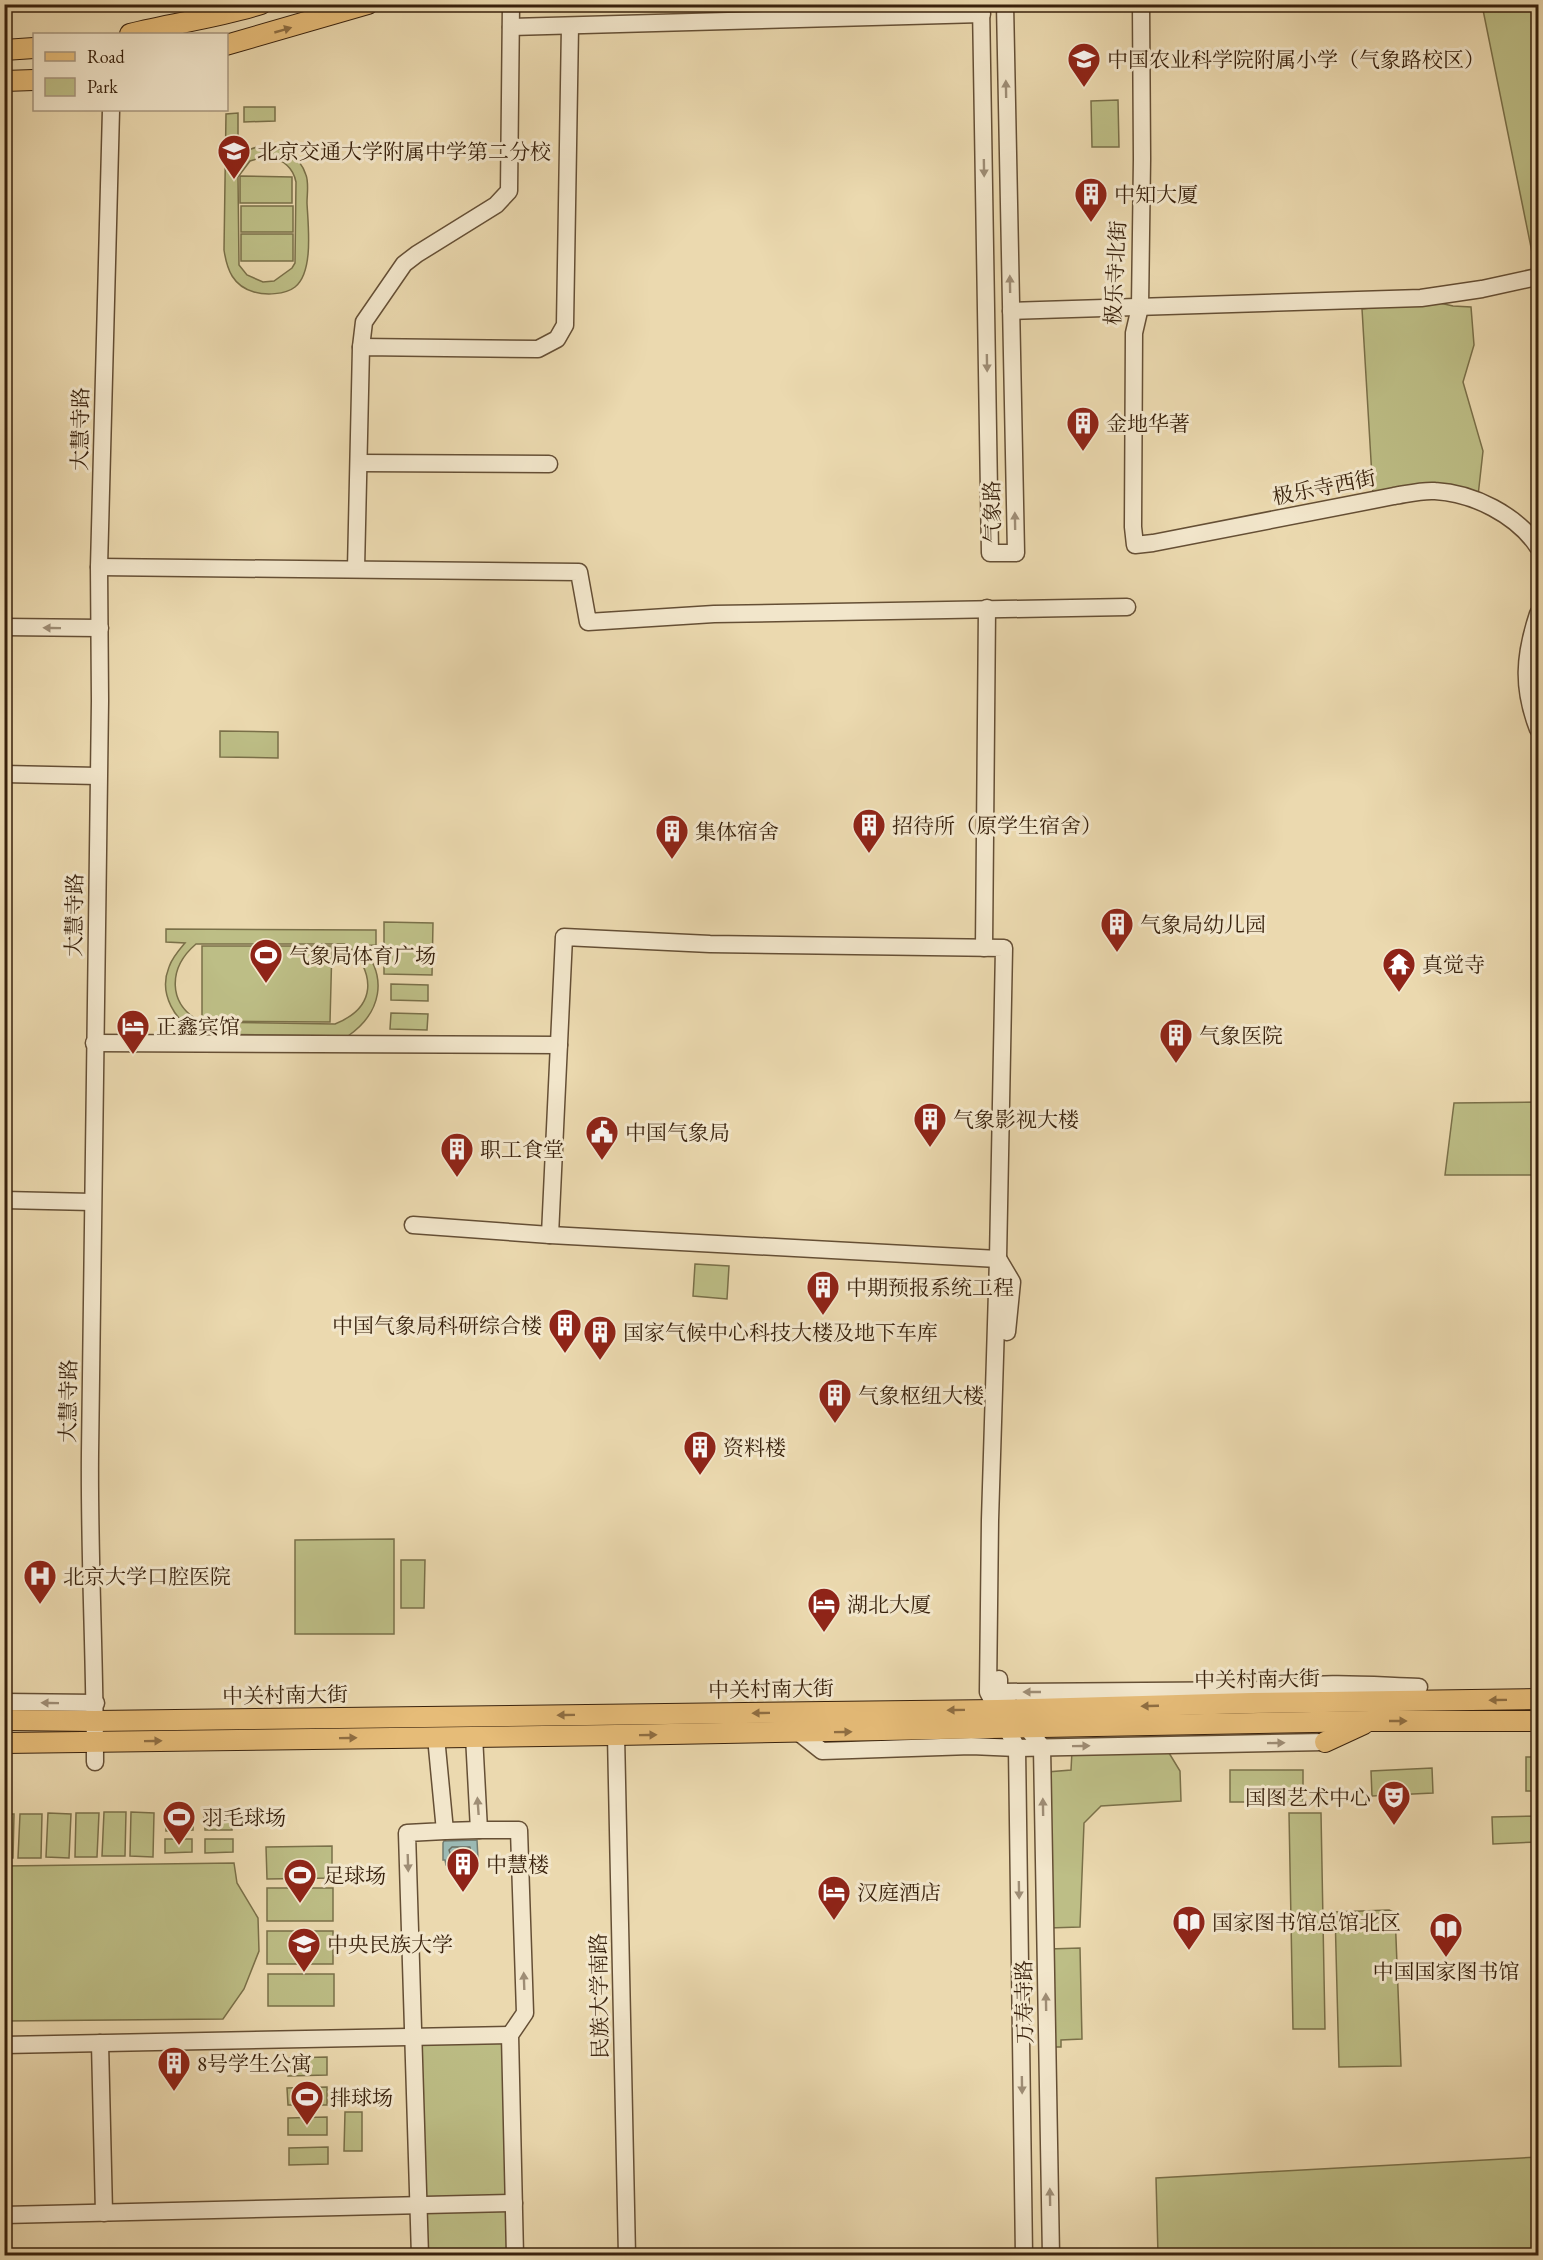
<svg xmlns="http://www.w3.org/2000/svg" width="1543" height="2260" font-family="'EB Garamond','Noto Serif SC',serif">
	<rect width="100%" height="100%" fill="#ebd9af"/>
	<filter id="stains"><feTurbulence type="fractalNoise" baseFrequency=".00333" numOctaves="4"/><feColorMatrix values="0 0 0 0 .2 0 0 0 0 .09 0 0 0 0 .02 0 0 0 .5 -.17"/></filter>
	<radialGradient id="worn" r=".72"><stop offset=".6" stop-color="#630" stop-opacity="0"/><stop offset="1" stop-color="#630" stop-opacity=".3"/></radialGradient>
	<!-- green -->
	<g fill="#bdbe86" stroke="#7a7049" stroke-width="1.5" fill-rule="evenodd">
		<path d="M1482,5H1538V299L1537,277Z"/>
		<path d="M1118,100L1119,147H1092L1091,101Z"/>
		<path d="M244,107H275V121L244,122Z"/>
		<path d="M238,113V157C244,153 250,148 258,147C277,144 300,155 306,175C309,183 307,194 307,203C308,225 314,272 295,287C285,295 265,295 254,292C233,286 227,270 224,250L226,114ZM267,156C282,159 293,167 296,182L295,263L292,268L274,281L263,282L247,275L239,265L238,177L250,161Z"/>
		<path d="M240,176L292,177V203H240Z"/>
		<rect x="241" y="206" width="52" height="26"/>
		<rect x="241" y="234" width="52" height="27"/>
		<path d="M1431,301L1453,306L1471,307L1474,345L1463,382L1483,451L1478,496L1453,485L1414,487L1373,494L1362,309Z"/>
		<path d="M220,731L278,732V758L220,757Z"/>
		<path d="M384,922L433,923L432,975L384,974Z"/>
		<path d="M166,929L376,930V945L361,946C389,977 381,1013 348,1036L200,1034C175,1022 158,994 169,967C172,958 179,950 185,943L166,942ZM196,944H347C376,974 377,1007 335,1024L201,1022C167,1004 168,968 196,944Z"/>
		<path d="M202,946H332L330,1022L202,1021Z"/>
		<path d="M391,984L428,985V1001L391,1000Z"/>
		<path d="M391,1013L428,1014L427,1030L390,1029Z"/>
		<path d="M1538,1102V1175H1445L1454,1103Z"/>
		<path d="M695,1264L729,1266L727,1299L693,1296Z"/>
		<path d="M394,1539V1634H295V1540Z"/>
		<path d="M401,1560H425L424,1608H401Z"/>
		<path d="M1166,1748L1180,1771L1181,1801L1101,1806L1084,1823L1080,1927L1048,1928L1047,1772L1071,1770L1072,1751Z"/>
		<rect x="1526" y="1757" width="12" height="34"/>
		<path d="M1432,1768L1433,1793L1372,1796L1371,1771Z"/>
		<rect x="1230" y="1770" width="73" height="32"/>
		<path d="M104,1812H126L125,1856H102Z"/>
		<path d="M131,1812L154,1813L153,1857L130,1856Z"/>
		<path d="M48,1813L71,1814L69,1858L46,1857Z"/>
		<path d="M76,1813H99L97,1857H75Z"/>
		<path d="M1289,1813H1321L1325,2029H1293Z"/>
		<path d="M5,1814H14L13,1858H5Z"/>
		<path d="M20,1814H42L41,1858H18Z"/>
		<path d="M232,1816V1830H205L204,1817Z"/>
		<path d="M1538,1816V1842L1493,1844L1492,1817Z"/>
		<path d="M166,1817H193V1830L166,1831Z"/>
		<path d="M165,1839H192V1852L165,1853Z"/>
		<path d="M205,1839H233V1852L205,1853Z"/>
		<path d="M332,1846V1878L267,1879L266,1847Z"/>
		<path d="M234,1863L237,1883L258,1918L259,1951L244,1989L223,2019L5,2021V1866Z"/>
		<rect x="267" y="1888" width="66" height="33"/>
		<path d="M1389,1910L1395,1913L1401,2066L1339,2067L1335,1912Z"/>
		<rect x="267" y="1931" width="66" height="33"/>
		<path d="M1080,1948L1082,2039L1061,2040V2047H1050L1049,1949Z"/>
		<rect x="268" y="1974" width="66" height="32"/>
		<path d="M510,2035L514,2255H419L413,2037Z"/>
		<path d="M327,2057V2075L288,2076L287,2058Z"/>
		<path d="M327,2087V2105H288L287,2088Z"/>
		<path d="M345,2112H362V2151H344Z"/>
		<path d="M327,2117V2135H288V2118Z"/>
		<path d="M328,2147V2164L289,2165V2148Z"/>
		<path d="M1538,2157V2255H1158L1156,2178Z"/>
	</g>
	<!-- water -->
	<path fill="#9bb9b3" stroke="#737c70" stroke-width="1.5" d="M477,1840L478,1859L475,1860V1864L446,1865L445,1860H443V1843L444,1841Z"/>
	<g fill="none" stroke-linecap="round" stroke-linejoin="round">
		<!-- shore -->
		<path stroke="#6a6d60" stroke-width="1.5" d="M452,1847H470L471,1855L468,1859H452L449,1850Z"/>
		<defs>
			<g id="minor">
				<path d="M981,4L990,553H1016L1005,4"/>
				<path d="M1141,4L1142,159L1140,307L1134,333L1133,527L1135,545L1153,543L1394,496C1407,494 1422,490 1435,491C1473,493 1517,515 1538,547"/>
				<path d="M511,27L982,14"/>
				<path d="M1011,311L1421,298L1482,289L1537,277"/>
				<path d="M361,347L364,322L404,264L417,254L496,205L509,191L511,4"/>
				<path d="M359,463L549,464"/>
				<path d="M99,567L579,572L588,622L714,614L1127,607"/>
				<path d="M356,569L361,347L538,349L557,339L565,325L570,26"/>
				<path d="M1538,614C1524,656 1522,688 1538,729"/>
				<path d="M4,627L100,628"/>
				<path d="M4,774L98,776"/>
				<path d="M984,948L987,608"/>
				<path d="M94,1043L559,1045"/>
				<path d="M4,1200L92,1202"/>
				<path d="M413,1225L550,1235L998,1259"/>
				<path d="M550,1235L564,937L710,944L1004,948L998,1259L990,1520L988,1692L1017,1748L1024,2256"/>
				<path d="M999,1260L1012,1282L1007,1332"/>
				<path d="M999,1679V1692L1042,1747L1051,2256"/>
				<path d="M999,1692L1279,1690C1320,1680 1377,1686 1419,1687"/>
				<path d="M4,1702L96,1703"/>
				<path d="M798,1732L822,1751L971,1746L1017,1748L1325,1742"/>
				<path d="M616,1735L627,2256"/>
				<path d="M474,1736L479,1830H519L525,2013L510,2035L515,2256"/>
				<path d="M95,1762C95,1659 89,1556 90,1453L100,701L99,567L111,110"/>
				<path d="M445,1831L479,1830"/>
				<path d="M100,2043L104,2213"/>
				<path d="M4,2045L510,2035"/>
				<path d="M4,2215L514,2203"/>
				<path d="M420,2256L407,1833L445,1831L436,1737"/>
			</g>
			<g id="major">
				<path d="M130,34C173,23 218,18 261,4"/>
				<path d="M226,45L368,4"/>
				<path d="M4,50L34,48"/>
				<path d="M4,81L34,80"/>
				<path d="M4,1720L95,1721L997,1710L1251,1703L1538,1699"/>
				<path d="M1325,1742L1364,1724"/>
				<path d="M4,1743L616,1735L1370,1721H1538"/>
			</g>
		</defs>
		<!-- minor casing -->
		<use href="#minor" stroke="#654f35" stroke-width="19"/>
		<!-- major casing -->
		<use href="#major" stroke="#38210c" stroke-width="22"/>
		<!-- minor -->
		<use href="#minor" stroke="#f2e6cb" stroke-width="16"/>
		<!-- major -->
		<use href="#major" stroke="#e6bc78" stroke-width="20"/>
	</g>
	<!-- one-way arrows -->
	<defs><path id="oneway-solid" d="M-6-.8H1V-3.2L6.5 0L1 3.2V.8H-6Z" transform="scale(1.5)"/></defs>
	<g fill="#8f6e42">
		<use href="#oneway-solid" transform="translate(283 30) rotate(-16)"/>
		<use href="#oneway-solid" transform="translate(1498 1700) rotate(179)"/>
		<use href="#oneway-solid" transform="translate(1150 1706) rotate(178)"/>
		<use href="#oneway-solid" transform="translate(956 1710) rotate(179)"/>
		<use href="#oneway-solid" transform="translate(761 1713) rotate(179)"/>
		<use href="#oneway-solid" transform="translate(566 1715) rotate(179)"/>
		<use href="#oneway-solid" transform="translate(1398 1721)"/>
		<use href="#oneway-solid" transform="translate(843 1732) rotate(-1)"/>
		<use href="#oneway-solid" transform="translate(648 1735) rotate(-1)"/>
		<use href="#oneway-solid" transform="translate(348 1738) rotate(-1)"/>
		<use href="#oneway-solid" transform="translate(153 1741) rotate(-1)"/>
	</g>
	<g fill="#9e8d75">
		<use href="#oneway-solid" transform="translate(1006 89) rotate(-91)"/>
		<use href="#oneway-solid" transform="translate(984 168) rotate(89)"/>
		<use href="#oneway-solid" transform="translate(1010 284) rotate(-91)"/>
		<use href="#oneway-solid" transform="translate(987 363) rotate(89)"/>
		<use href="#oneway-solid" transform="translate(1015 521) rotate(-91)"/>
		<use href="#oneway-solid" transform="translate(52 628) rotate(-179)"/>
		<use href="#oneway-solid" transform="translate(1032 1692) rotate(180)"/>
		<use href="#oneway-solid" transform="translate(50 1703) rotate(-179)"/>
		<use href="#oneway-solid" transform="translate(1276 1743) rotate(-1)"/>
		<use href="#oneway-solid" transform="translate(1081 1746) rotate(-1)"/>
		<use href="#oneway-solid" transform="translate(478 1806) rotate(-94)"/>
		<use href="#oneway-solid" transform="translate(1043 1807) rotate(-91)"/>
		<use href="#oneway-solid" transform="translate(408 1863) rotate(88)"/>
		<use href="#oneway-solid" transform="translate(1019 1890) rotate(89)"/>
		<use href="#oneway-solid" transform="translate(524 1981) rotate(-92)"/>
		<use href="#oneway-solid" transform="translate(1046 2002) rotate(-91)"/>
		<use href="#oneway-solid" transform="translate(1022 2085) rotate(89)"/>
		<use href="#oneway-solid" transform="translate(1050 2197) rotate(-91)"/>
	</g>
	<!-- icons -->
	<defs>
		<symbol id="school-pin" viewBox="-11 -11 22 30"><path d="M0 17L-7.5 6A9.5 9.5 0 1 1 7.5 6Z" fill="#8f2418" stroke="#f2e6cb"/><path d="M0-5L7-2L0 1L-7-2ZM-4 1L0 2.5L4 1V4Q0 6-4 4Z" fill="#fff"/></symbol>
		<symbol id="building-pin" viewBox="-11 -11 22 30"><path d="M0 17L-7.5 6A9.5 9.5 0 1 1 7.5 6Z" fill="#8f2418" stroke="#f2e6cb"/><path d="M-4-6H4V6H1V3H-1V6H-4ZM-2.5-4.3h1.7v1.8h-1.7ZM.8-4.3h1.7v1.8H.8ZM-2.5-1h1.7V.8h-1.7ZM.8-1h1.7V.8H.8Z" fill="#fff"/></symbol>
		<symbol id="stadium-pin" viewBox="-11 -11 22 30"><path d="M0 17L-7.5 6A9.5 9.5 0 1 1 7.5 6Z" fill="#8f2418" stroke="#f2e6cb"/><path d="M0-5a6.5 5 0 1 0 0 10a6.5 5 0 1 0 0-10ZM-3.5-1.8h7v3.6h-7Z" fill="#fff"/></symbol>
		<symbol id="temple-pin" viewBox="-11 -11 22 30"><path d="M0 17L-7.5 6A9.5 9.5 0 1 1 7.5 6Z" fill="#8f2418" stroke="#f2e6cb"/><path d="M0-6L5-2H3V0L6.5 2.5H4V6H1.5V3h-3V6H-4V2.5H-6.5L-3 0V-2H-5Z" fill="#fff"/></symbol>
		<symbol id="hotel-pin" viewBox="-11 -11 22 30"><path d="M0 17L-7.5 6A9.5 9.5 0 1 1 7.5 6Z" fill="#8f2418" stroke="#f2e6cb"/><path d="M-6-4.5h1.5V1H6V5H4.5V3h-9V5H-6ZM-4 0a1.8 1.8 0 1 1 3.6 0ZM.5 0V-2.5h3Q6-2.5 6 0Z" fill="#fff"/></symbol>
		<symbol id="civic-pin" viewBox="-11 -11 22 30"><path d="M0 17L-7.5 6A9.5 9.5 0 1 1 7.5 6Z" fill="#8f2418" stroke="#f2e6cb"/><path d="M-.6-6.5H3V-4.5H.6V-3L4-1V1h2V6H-6V1h2V-1L-.6-3ZM-1.2 2.5V6h2.4V2.5Z" fill="#fff"/></symbol>
		<symbol id="hospital-pin" viewBox="-11 -11 22 30"><path d="M0 17L-7.5 6A9.5 9.5 0 1 1 7.5 6Z" fill="#8f2418" stroke="#f2e6cb"/><path d="M-5-5h3v3.5h4V-5h3V5h-3V1.5h-4V5h-3Z" fill="#fff"/></symbol>
		<symbol id="theatre-pin" viewBox="-11 -11 22 30"><path d="M0 17L-7.5 6A9.5 9.5 0 1 1 7.5 6Z" fill="#8f2418" stroke="#f2e6cb"/><path d="M-5-5.5Q0-4 5-5.5V0Q5 5 0 6Q-5 5-5 0ZM-3.3-2.5H-1v1.5H-3.3ZM1-2.5H3.3v1.5H1ZM-2.8 1Q0 5.5 2.8 1Z" fill="#fff"/></symbol>
		<symbol id="library-pin" viewBox="-11 -11 22 30"><path d="M0 17L-7.5 6A9.5 9.5 0 1 1 7.5 6Z" fill="#8f2418" stroke="#f2e6cb"/><path d="M-6-4Q-3-5.5-.7-3.5V5Q-3 3-6 4ZM6-4Q3-5.5 .7-3.5V5Q3 3 6 4Z" fill="#fff"/></symbol>
		<symbol id="university-pin" viewBox="-11 -11 22 30"><path d="M0 17L-7.5 6A9.5 9.5 0 1 1 7.5 6Z" fill="#8f2418" stroke="#f2e6cb"/><path d="M0-5L7-2L0 1L-7-2ZM-4 1L0 2.5L4 1V4Q0 6-4 4Z" fill="#fff"/></symbol>
	</defs>
	<g fill-rule="evenodd">
		<use href="#school-pin" x="1065" y="40" width="38" height="52"/>
		<use href="#school-pin" x="215" y="132" width="38" height="52"/>
		<use href="#building-pin" x="1072" y="175" width="38" height="52"/>
		<use href="#building-pin" x="1064" y="404" width="38" height="52"/>
		<use href="#building-pin" x="850" y="806" width="38" height="52"/>
		<use href="#building-pin" x="653" y="812" width="38" height="52"/>
		<use href="#building-pin" x="1098" y="905" width="38" height="52"/>
		<use href="#stadium-pin" x="247" y="936" width="38" height="52"/>
		<use href="#temple-pin" x="1380" y="945" width="38" height="52"/>
		<use href="#hotel-pin" x="114" y="1007" width="38" height="52"/>
		<use href="#building-pin" x="1157" y="1016" width="38" height="52"/>
		<use href="#building-pin" x="911" y="1100" width="38" height="52"/>
		<use href="#civic-pin" x="583" y="1113" width="38" height="52"/>
		<use href="#building-pin" x="438" y="1130" width="38" height="52"/>
		<use href="#building-pin" x="804" y="1268" width="38" height="52"/>
		<use href="#building-pin" x="546" y="1306" width="38" height="52"/>
		<use href="#building-pin" x="581" y="1313" width="38" height="52"/>
		<use href="#building-pin" x="816" y="1376" width="38" height="52"/>
		<use href="#building-pin" x="681" y="1428" width="38" height="52"/>
		<use href="#hospital-pin" x="21" y="1557" width="38" height="52"/>
		<use href="#hotel-pin" x="805" y="1585" width="38" height="52"/>
		<use href="#theatre-pin" x="1375" y="1778" width="38" height="52"/>
		<use href="#stadium-pin" x="160" y="1798" width="38" height="52"/>
		<use href="#building-pin" x="444" y="1845" width="38" height="52"/>
		<use href="#stadium-pin" x="281" y="1856" width="38" height="52"/>
		<use href="#hotel-pin" x="815" y="1873" width="38" height="52"/>
		<use href="#library-pin" x="1170" y="1903" width="38" height="52"/>
		<use href="#library-pin" x="1427" y="1910" width="38" height="52"/>
		<use href="#university-pin" x="285" y="1925" width="38" height="52"/>
		<use href="#building-pin" x="155" y="2044" width="38" height="52"/>
		<use href="#stadium-pin" x="288" y="2078" width="38" height="52"/>
	</g>
	<g text-anchor="middle" dominant-baseline="central" stroke-width="6" stroke-linejoin="round" paint-order="stroke">
		<!-- poi labels -->
		<g font-size="21" fill="#38210c" stroke="#f2e6cb" text-anchor="start">
			<text x="1107" y="59">中国农业科学院附属小学（气象路校区）</text>
			<text x="257" y="151">北京交通大学附属中学第二分校</text>
			<text x="1114" y="194">中知大厦</text>
			<text x="1106" y="423">金地华著</text>
			<text x="892" y="825">招待所（原学生宿舍）</text>
			<text x="695" y="831">集体宿舍</text>
			<text x="1140" y="924">气象局幼儿园</text>
			<text x="289" y="955">气象局体育广场</text>
			<text x="1422" y="964">真觉寺</text>
			<text x="156" y="1026">正鑫宾馆</text>
			<text x="1199" y="1035">气象医院</text>
			<text x="953" y="1119">气象影视大楼</text>
			<text x="625" y="1132">中国气象局</text>
			<text x="480" y="1149">职工食堂</text>
			<text x="846" y="1287">中期预报系统工程</text>
			<text x="542" y="1325" text-anchor="end">中国气象局科研综合楼</text>
			<text x="623" y="1332">国家气候中心科技大楼及地下车库</text>
			<text x="858" y="1395">气象枢纽大楼</text>
			<text x="723" y="1447">资料楼</text>
			<text x="63" y="1576">北京大学口腔医院</text>
			<text x="847" y="1604">湖北大厦</text>
			<text x="1371" y="1797" text-anchor="end">国图艺术中心</text>
			<text x="202" y="1817">羽毛球场</text>
			<text x="486" y="1864">中慧楼</text>
			<text x="323" y="1875">足球场</text>
			<text x="857" y="1892">汉庭酒店</text>
			<text x="1212" y="1922">国家图书馆总馆北区</text>
			<text x="327" y="1944">中央民族大学</text>
			<text x="1446" y="1971" text-anchor="middle">中国国家图书馆</text>
			<text x="197" y="2063">8号学生公寓</text>
			<text x="330" y="2097">排球场</text>
		</g>
		<!-- street labels -->
		<g font-size="21" fill="#38210c" stroke="#f2e6cb">
			<text transform="translate(1115 273) rotate(-87)">极乐寺北街</text>
			<text transform="translate(80 429) rotate(-89)">大慧寺路</text>
			<text transform="translate(1324 487) rotate(-11)">极乐寺西街</text>
			<text transform="translate(992 512) rotate(-91)">气象路</text>
			<text transform="translate(74 915) rotate(-89)">大慧寺路</text>
			<text transform="translate(68 1401) rotate(-89)">大慧寺路</text>
			<text transform="translate(1257 1679) rotate(-1)">中关村南大街</text>
			<text transform="translate(771 1689) rotate(-1)">中关村南大街</text>
			<text transform="translate(285 1695) rotate(-1)">中关村南大街</text>
			<text transform="translate(599 1996) rotate(-91)">民族大学南路</text>
			<text transform="translate(1024 2002) rotate(-91)">万寿寺路</text>
		</g>
	</g>
	<!-- margin -->
	<rect width="1543" height="2260" fill="none" stroke="#ebd9af" stroke-width="24"/>
	<rect x="6" y="6" width="1531" height="2248" fill="none" stroke="#38210c" stroke-width="3"/>
	<rect x="12" y="12" width="1519" height="2236" fill="none" stroke="#38210c" stroke-width="1.5"/>
	<!-- legend -->
	<rect x="33" y="33" width="195" height="78" fill="#f2e6cb" stroke="#a8977f" stroke-width="1.5"/>
	<rect x="45" y="52" width="30" height="9" fill="#e6bc78" stroke="#a8977f" stroke-width="1.5"/>
	<text x="87" y="63" font-size="18" fill="#38210c">Road</text>
	<rect x="45" y="78" width="30" height="18" fill="#bdbe86" stroke="#a8977f" stroke-width="1.5"/>
	<text x="87" y="93" font-size="18" fill="#38210c">Park</text>
	<rect width="100%" height="100%" filter="url(#stains)"/>
	<rect width="100%" height="100%" fill="url(#worn)"/>
</svg>
